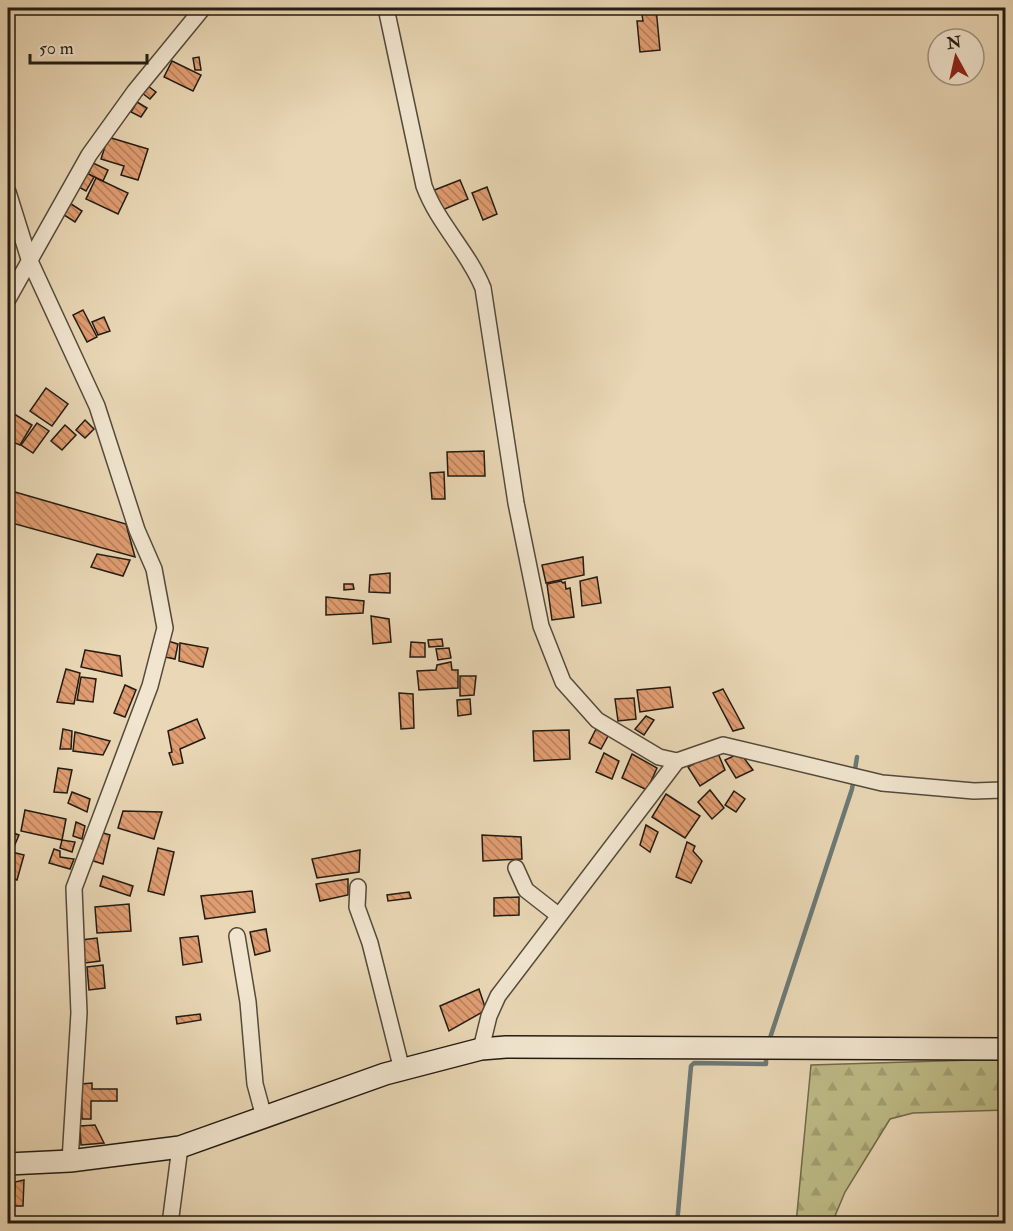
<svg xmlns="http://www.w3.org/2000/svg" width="1013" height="1231" font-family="'IM FELL Double Pica',serif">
	<defs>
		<pattern id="forest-firs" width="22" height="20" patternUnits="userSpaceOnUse" patternTransform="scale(1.5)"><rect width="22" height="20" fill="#bebc88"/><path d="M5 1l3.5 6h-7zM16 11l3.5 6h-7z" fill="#a3a174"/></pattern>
		<pattern id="building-back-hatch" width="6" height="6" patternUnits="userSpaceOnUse" patternTransform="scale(1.5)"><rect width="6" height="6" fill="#e09d71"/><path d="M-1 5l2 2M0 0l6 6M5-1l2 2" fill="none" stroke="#b57f5b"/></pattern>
	</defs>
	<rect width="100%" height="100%" fill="#e9d7b5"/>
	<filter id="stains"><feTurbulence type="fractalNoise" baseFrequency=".00333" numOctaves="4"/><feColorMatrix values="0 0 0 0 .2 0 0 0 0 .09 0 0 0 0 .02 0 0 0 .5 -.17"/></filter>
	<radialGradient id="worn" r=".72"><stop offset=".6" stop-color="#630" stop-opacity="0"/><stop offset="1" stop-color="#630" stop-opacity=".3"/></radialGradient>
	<!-- forest -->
	<path fill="url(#forest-firs)" stroke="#706c4d" stroke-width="1.5" d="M1005,1059V1110L913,1113L890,1119L845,1192L832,1223L796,1224L811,1065Z"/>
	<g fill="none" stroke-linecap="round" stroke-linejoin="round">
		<!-- stream -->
		<g stroke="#6c7976" stroke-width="4.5">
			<path d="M769,1041L852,789L857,757"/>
			<path d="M677,1224L691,1066L694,1063L766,1064V1055"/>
		</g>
	</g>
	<!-- building -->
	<g fill="url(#building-back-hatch)" stroke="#231b12" stroke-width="1.5">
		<path d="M641,8H656L660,50L640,52L637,21H643Z"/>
		<path d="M199,57L201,70H195L193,58Z"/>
		<path d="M172,61L201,75L193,91L164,77Z"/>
		<path d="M148,86L156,92L150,99L142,93Z"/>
		<path d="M137,102L147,108L141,117L131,112Z"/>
		<path d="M108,137L148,149L138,180L121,175L124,166L101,159Z"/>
		<path d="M93,163L108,170L103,181L88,174Z"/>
		<path d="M85,172L94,177L86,191L77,186Z"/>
		<path d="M96,178L128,193L118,214L86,199Z"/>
		<path d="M460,180L468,199L440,211L432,191Z"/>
		<path d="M487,187L497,214L483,220L472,193Z"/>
		<path d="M68,202L82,211L75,222L61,213Z"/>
		<path d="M83,310L97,337L87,342L73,315Z"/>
		<path d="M104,317L110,331L98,335L92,322Z"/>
		<path d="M46,388L68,404L52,426L30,411Z"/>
		<path d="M11,412L32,425L20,445L8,440V418Z"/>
		<path d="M85,420L94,429L85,438L76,430Z"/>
		<path d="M37,423L49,431L33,453L21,445Z"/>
		<path d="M65,425L76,435L62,450L51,441Z"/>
		<path d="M484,451L485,476H448L447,452Z"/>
		<path d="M444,472L445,499H432L430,473Z"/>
		<path d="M8,490L126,524L135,557L8,522Z"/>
		<path d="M97,554L130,560L123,576L91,567Z"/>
		<path d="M583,557L584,575L546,583L542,565Z"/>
		<path d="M390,573V593L369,592L370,575Z"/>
		<path d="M597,577L601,603L582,606L580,581Z"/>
		<path d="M561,581L563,583L565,582L566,589L570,588L574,617L552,620L547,584Z"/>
		<path d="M344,584H353L354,589L344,590Z"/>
		<path d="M326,597L364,601L363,613L326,615Z"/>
		<path d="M371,616L389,619L391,642L373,644Z"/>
		<path d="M442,639L443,646L429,647L428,640Z"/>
		<path d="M168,641L178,644L175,659L165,657Z"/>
		<path d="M411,642L425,643V657H410Z"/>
		<path d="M180,643L208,648L203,667L179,661Z"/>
		<path d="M449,648L451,658L438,660L436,649Z"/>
		<path d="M85,650L120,656L122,676L81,667Z"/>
		<path d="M451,662L452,670H458V688L419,690L417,671L436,670L437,665Z"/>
		<path d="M66,669L80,673L74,704L57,702Z"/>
		<path d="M460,676H476L474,695L460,696Z"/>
		<path d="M81,677L96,679L93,702L77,700Z"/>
		<path d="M125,685L136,690L125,717L114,713Z"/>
		<path d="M670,687L673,707L640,712L637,690Z"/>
		<path d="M723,689L744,728L733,731L713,693Z"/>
		<path d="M399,693L413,694L414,728L401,729Z"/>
		<path d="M634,698L636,719L618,721L615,699Z"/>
		<path d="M470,699L471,714L458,716L457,700Z"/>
		<path d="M646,716L654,720L644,735L635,729Z"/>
		<path d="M197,719L205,738L180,749L183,763L173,765L169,753L172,752L168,731Z"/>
		<path d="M63,729L72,731L71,749H60Z"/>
		<path d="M596,729L608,736L601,749L589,743Z"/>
		<path d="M569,730L570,759L534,761L533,731Z"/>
		<path d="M75,732L110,741L103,755L73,751Z"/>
		<path d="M717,751L725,770L700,786L688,767Z"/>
		<path d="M604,753L619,761L612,779L596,772Z"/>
		<path d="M740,753L753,770L736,778L725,760Z"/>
		<path d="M632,754L657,768L647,790L622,778Z"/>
		<path d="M58,768L72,770L67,793L54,792Z"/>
		<path d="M710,790L724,808L712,819L698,802Z"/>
		<path d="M734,791L745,799L736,812L725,805Z"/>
		<path d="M72,792L90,799L87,812L68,803Z"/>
		<path d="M666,794L700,816L685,838L652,817Z"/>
		<path d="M25,810L66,819L62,840L21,831Z"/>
		<path d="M123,811L162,812L154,839L118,828Z"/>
		<path d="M76,822L85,826L82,839L73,836Z"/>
		<path d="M646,825L658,832L650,852L640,845Z"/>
		<path d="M8,831L19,835L13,849L8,847Z"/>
		<path d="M97,831L110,835L103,864L90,860Z"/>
		<path d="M482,835L521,837L522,859L483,861Z"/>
		<path d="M62,840L75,842L72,852L60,848Z"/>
		<path d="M687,842L695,846L693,851L702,861L691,883L676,877Z"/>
		<path d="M158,848L174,852L164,895L148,891Z"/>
		<path d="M54,849L60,851V857L74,859L70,869L49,863Z"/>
		<path d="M360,850L359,872L317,878L312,859Z"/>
		<path d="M8,851L24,855L17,880L8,877Z"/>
		<path d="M103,876L133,886L130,896L100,886Z"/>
		<path d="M348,879V895L320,901L316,884Z"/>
		<path d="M252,891L255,912L205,919L201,896Z"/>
		<path d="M409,892L411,898L388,901L387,895Z"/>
		<path d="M519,897V915L494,916V898Z"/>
		<path d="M129,904L131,931L97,933L95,907Z"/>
		<path d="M266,929L270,951L255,955L250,932Z"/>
		<path d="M198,936L202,962L183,965L180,938Z"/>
		<path d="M97,938L100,961L85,963L81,940Z"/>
		<path d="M103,965L105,988L89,990L87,967Z"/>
		<path d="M479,989L486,1010L449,1031L440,1006Z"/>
		<path d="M200,1014L201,1020L177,1024L176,1017Z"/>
		<path d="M92,1083V1089H117V1101H91V1119H82L81,1084Z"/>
		<path d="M95,1125L104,1143L81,1145L80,1126Z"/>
		<path d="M24,1180L23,1206H14L15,1182Z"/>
		<path d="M8,1182H15L12,1224H8Z"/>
	</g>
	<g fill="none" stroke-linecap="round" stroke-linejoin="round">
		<defs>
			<g id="street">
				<path d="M386,8L424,186C438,224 468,251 483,288L516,503L541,626L563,682L597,720L659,757L677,761L723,745L882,783L974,791L1002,790L1006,793"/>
				<path d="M8,192L29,259L97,406L137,530L154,569L165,628L150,686L74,888L79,1013L70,1161"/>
				<path d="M8,299L89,155L135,91L203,8"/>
				<path d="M516,868L526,890L558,915"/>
				<path d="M358,887L357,907L370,943L402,1070"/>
				<path d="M237,936L248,1002L255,1084L264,1117"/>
				<path d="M481,1049L489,1016L498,996L677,761"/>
				<path d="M170,1224L180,1147"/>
			</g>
			<path id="secondary" d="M8,1164L70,1161L180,1147L385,1074L481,1049L506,1047L1006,1049"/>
		</defs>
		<!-- street casing -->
		<use href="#street" stroke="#544a3b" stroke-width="18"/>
		<!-- secondary casing -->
		<use href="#secondary" stroke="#231b12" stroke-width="24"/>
		<!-- street -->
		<use href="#street" stroke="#f1e5cf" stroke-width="15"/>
		<!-- secondary -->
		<use href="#secondary" stroke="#f1e5cf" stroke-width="21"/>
	</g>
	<!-- margin -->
	<rect width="1013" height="1231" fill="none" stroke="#e9d7b5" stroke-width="30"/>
	<rect x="9" y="9" width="995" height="1213" fill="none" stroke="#231b12" stroke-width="3"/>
	<rect x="15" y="15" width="983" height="1201" fill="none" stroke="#231b12" stroke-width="1.5"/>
	<!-- north arrow -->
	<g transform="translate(956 57) rotate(352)"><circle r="28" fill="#f1e5cf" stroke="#9f9483" stroke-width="1.5"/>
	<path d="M0-4.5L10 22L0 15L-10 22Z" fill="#8f2418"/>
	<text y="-9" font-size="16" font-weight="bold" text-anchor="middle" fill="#231b12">N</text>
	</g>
	<!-- scale -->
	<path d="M30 54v9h117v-9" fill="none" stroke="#231b12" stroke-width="3"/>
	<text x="39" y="54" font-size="18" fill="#231b12" stroke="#f1e5cf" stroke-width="4.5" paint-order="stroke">50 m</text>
	<rect width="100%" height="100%" filter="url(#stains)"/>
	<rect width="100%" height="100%" fill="url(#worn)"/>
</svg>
